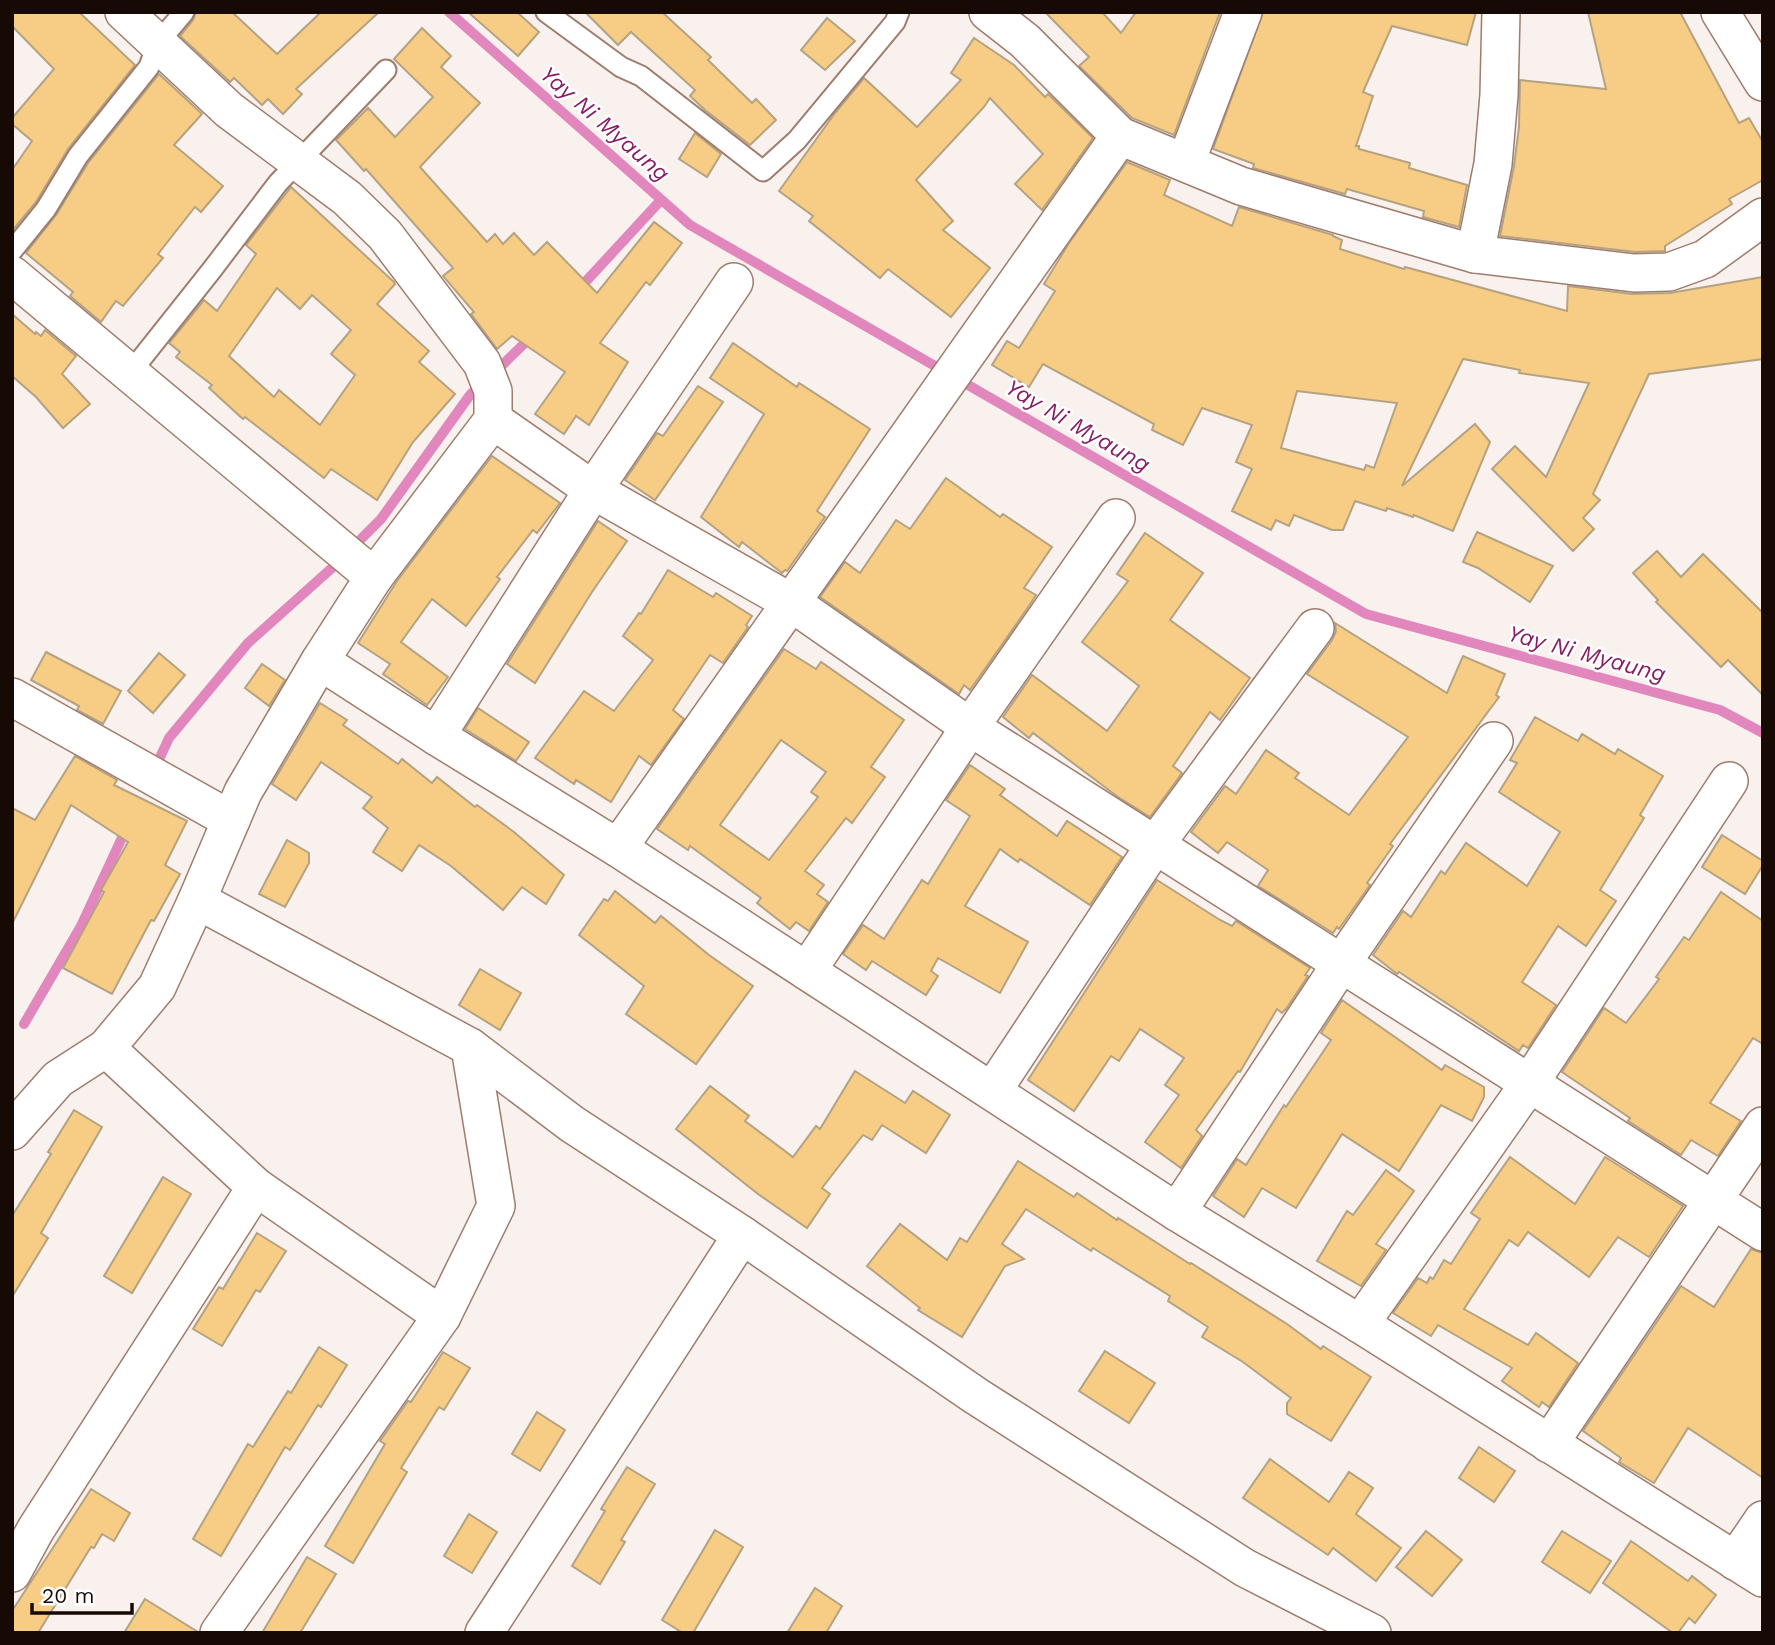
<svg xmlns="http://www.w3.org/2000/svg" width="1775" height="1645" font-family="'Work Sans',sans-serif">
	<rect width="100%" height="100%" fill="#f9f1ee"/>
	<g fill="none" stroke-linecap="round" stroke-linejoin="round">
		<!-- stream -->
		<g stroke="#e287bd" stroke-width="10">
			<path d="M449,12L690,225L1366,614L1720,710L1763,733"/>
			<path d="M577,291L661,200"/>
			<path d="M495,372L532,336"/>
			<path d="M352,548L381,519L470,395L481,384"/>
			<path d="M155,768L169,738L248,643L342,559"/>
			<path d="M24,1024L81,926L126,829"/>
		</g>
	</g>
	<!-- building -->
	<g fill="#f7cd85" stroke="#b5a281" stroke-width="2" fill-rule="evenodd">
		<path d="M12,12H79L135,65L68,149L36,202L12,231V170L32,141L12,124V118L54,69L12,26Z"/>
		<path d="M196,12H232L277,54L321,12H379L296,89L302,94L283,114L268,99L262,105L234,78L230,82L180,36L193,20Z"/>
		<path d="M468,12H517L539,32L518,56Z"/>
		<path d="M585,12H662L711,57L708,60L752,103L756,99L776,120L750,145L705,110L690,96L695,90L631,32L618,45Z"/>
		<path d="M1045,12H1102L1121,33L1136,12H1220L1174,135L1132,118L1079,66L1089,57Z"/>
		<path d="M1263,12H1476L1467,45L1392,26L1363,92L1373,96L1356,146H1359V149L1410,163L1409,168L1467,185L1459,227L1423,217L1424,211L1347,189L1345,194L1253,168L1254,164L1213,149Z"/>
		<path d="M1588,12H1680L1739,123L1749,118L1763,142V180L1729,199L1732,204L1665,246V251L1635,252L1500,236L1514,166L1519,127L1520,80L1606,89Z"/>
		<path d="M827,18L855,41L825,70L801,50Z"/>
		<path d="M422,28L451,56L441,67L480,103L420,167L487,242L495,234L503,244L514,233L534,255L547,242L597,293L654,222L682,243L650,285L646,282L600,343L628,362L589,425L576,416L564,434L535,414L565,372L512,336L497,349L471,314L474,312L443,276L453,268L366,169L364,171L336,140L368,108L395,137L433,97L394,59Z"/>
		<path d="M974,38L1014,65L1045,97L1048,94L1093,138L1042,210L1015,184L1043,154L990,98L984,107L916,180L953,221L943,230L990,268L951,317L888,269L880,278L809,221L813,216L779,191L835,113L864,78L917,127L961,80L951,73Z"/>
		<path d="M159,74L202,114L174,145L223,186L201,212L195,207L158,254L163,258L123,306L116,301L101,322L70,296L73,292L26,253L56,215L88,163Z"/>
		<path d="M695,133L721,154L707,177L679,159Z"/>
		<path d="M1127,162L1170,180L1164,195L1232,226L1239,207L1333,235V236L1342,240L1340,249L1404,269L1405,267L1567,311L1568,286L1632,294L1670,293L1763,277V359L1649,374L1593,494L1600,500L1583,518L1594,529L1573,551L1492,469L1515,446L1546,477L1589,383L1519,373L1520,370L1463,359L1402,486L1475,424L1490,442L1453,531L1414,515L1413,517L1387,508L1386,511L1355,501L1343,530H1332L1294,515L1289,526L1276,520L1271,530L1232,511L1252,469L1236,462L1252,425L1202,408L1183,445L1152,430L1154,424L1043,364L1029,387L992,365L1007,341L1019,348L1055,291L1044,284L1069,243ZM1297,391L1397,403L1374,468L1366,465L1364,470L1281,448Z"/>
		<path d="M291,187L394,282L395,284L377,304L429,351L419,362L455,394L413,442L377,500L331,469L324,478L245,417L243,419L209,388L212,385L176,357L180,352L169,343L204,300L217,311L256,254L246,245ZM277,288L300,309L312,295L351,330L331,354L355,375L320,425L279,390L274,397L229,356Z"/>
		<path d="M12,314L35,334L36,332L41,336L45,330L76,356L62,374L90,404L63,428L36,397L12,376Z"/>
		<path d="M733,343L797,387L799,383L870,429L817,511L825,517L787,571L785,570L782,573L742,542L739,547L701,517L764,414L710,378Z"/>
		<path d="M698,386L723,402L655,500L625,480L657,433L663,436Z"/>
		<path d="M492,456L560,503L537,533L533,530L497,577L500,579L466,626L432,599L401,642L448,677L427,705L383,674L390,664L358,643L397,581Z"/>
		<path d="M946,478L1000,517L1003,514L1052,547L1024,588L1036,595L1029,606L970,690L964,685L959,694L820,597L845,562L860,573L896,520L910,529Z"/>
		<path d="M598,521L627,541L592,592L535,683L507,664Z"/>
		<path d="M1477,532L1553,566L1530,602L1478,568L1463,562Z"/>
		<path d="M1145,533L1203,573L1170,620L1250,678L1220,720L1210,712L1173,766L1182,773L1150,817L1118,797L1033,733L1029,738L1003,717L1032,675L1107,731L1139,686L1082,642L1128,581L1117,574Z"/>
		<path d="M1657,551L1681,577L1703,554L1763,613V695L1728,660L1721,667L1656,602L1658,600L1633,573Z"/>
		<path d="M668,570L713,597L716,593L752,616L746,625L748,627L723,663L710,655L673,710L684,719L651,765L639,756L611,802L576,780L574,784L535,758L584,691L614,711L653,660L623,636L639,613L641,614Z"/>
		<path d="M1335,623L1447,693L1463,656L1505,674L1496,695L1499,697L1390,844L1393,846L1367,883L1370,885L1339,929L1337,927L1333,933L1258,886L1268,870L1227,842L1218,853L1191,832L1225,786L1236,794L1266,750L1299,773L1295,778L1349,815L1408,737L1307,674L1332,640L1336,631Z"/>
		<path d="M784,649L816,669L821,662L904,720L871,767L885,777L852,823L846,818L805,871L824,885L817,894L828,902L809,931L796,922L790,929L757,903L761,898L690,846L688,850L657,829ZM781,740L826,772L811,792L818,797L769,860L720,825Z"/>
		<path d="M46,652L121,691L103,724L77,710L79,706L31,680Z"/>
		<path d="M159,653L185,675L153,713L128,691Z"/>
		<path d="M262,664L285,680L269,706L245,688Z"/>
		<path d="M320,703L347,720L343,725L398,764L402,759L432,783L437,777L475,807L477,805L514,832L564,875L546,904L522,887L503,910L451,866L419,845L402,871L373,852L388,828L363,808L372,797L321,762L296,800L272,784Z"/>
		<path d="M478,708L529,742L516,761L465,729Z"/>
		<path d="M1535,717L1578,741L1582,734L1615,754L1618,749L1663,776L1640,815L1644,818L1600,890L1616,901L1586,946L1558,926L1522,982L1556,1005L1528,1048L1523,1045L1519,1051L1399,972L1397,974L1373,955L1403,911L1411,917L1441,871L1445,874L1466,843L1527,886L1560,832L1499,792L1517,763L1510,760Z"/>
		<path d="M75,756L117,780L114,785L187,821L165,865L180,874L154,921L151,920L112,994L63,968L104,892L101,890L128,842L71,805L12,924V808L35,820Z"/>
		<path d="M970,765L1005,789L1000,795L1057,836L1067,821L1122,857L1090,905L1020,859L1018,862L1000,849L965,906L1028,942L1000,993L938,958L931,971L938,976L926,995L872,961L866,970L843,954L863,925L884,939L922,880L928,884L970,816L946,800Z"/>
		<path d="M1722,835L1763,861V865L1745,894L1702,867Z"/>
		<path d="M287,840L309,853V863L285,907L259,894Z"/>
		<path d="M1157,880L1220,920L1232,926L1236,921L1310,968L1305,975L1308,976L1286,1009L1282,1013L1277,1009L1240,1072L1238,1071L1196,1130L1202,1136L1181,1168L1145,1142L1179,1095L1165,1085L1184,1058L1140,1029L1119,1061L1111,1056L1074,1111L1028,1080Z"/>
		<path d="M615,891L655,923L661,916L709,955L753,986L696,1064L626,1014L644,986L579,935L604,899L608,901Z"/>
		<path d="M1721,892L1763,921V1044L1753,1038L1710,1103L1741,1121L1718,1156L1691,1140L1681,1155L1628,1121L1630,1118L1562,1072L1604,1008L1626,1023L1659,979L1656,977L1684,937L1689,940Z"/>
		<path d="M480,969L521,993L500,1030L459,1005Z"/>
		<path d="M1342,1000L1442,1070L1445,1065L1484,1087V1097L1472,1121L1441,1105L1399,1171L1342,1134L1296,1208L1262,1188L1244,1217L1213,1196L1237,1159L1246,1165L1284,1105L1286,1107L1331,1040L1321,1033Z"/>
		<path d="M855,1071L905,1103L913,1091L950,1115L926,1153L882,1125L872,1140L863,1135L822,1188L830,1194L807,1228L758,1194L676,1129L710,1086L749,1116L745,1121L793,1157L816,1126L820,1129Z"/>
		<path d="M74,1110L102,1127L41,1233L48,1238L12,1297V1216L51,1154L48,1152Z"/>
		<path d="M1510,1157L1575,1204L1605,1157L1683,1206L1649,1257L1618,1237L1589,1277L1528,1232L1518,1246L1509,1240L1464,1309L1528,1345L1536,1333L1578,1363L1549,1407L1542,1402L1539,1407L1502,1381L1512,1368L1438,1325L1431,1336L1393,1313L1418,1278L1427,1283L1430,1277L1433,1279L1444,1260L1451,1264L1480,1219L1471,1213Z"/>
		<path d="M1018,1161L1074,1197L1077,1193L1117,1220L1118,1218L1190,1264L1191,1263L1287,1324L1321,1349L1323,1346L1371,1377L1331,1441L1287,1414V1403L1291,1398L1243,1362L1202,1337L1208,1327L1168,1301L1170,1296L1093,1248L1091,1251L1026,1209L1002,1244L1024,1259L1005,1266L962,1337L918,1310L920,1308L867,1266L900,1224L947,1260L960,1238L967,1242Z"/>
		<path d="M1386,1170L1414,1191L1376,1244L1386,1250L1361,1286L1317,1261L1347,1211L1353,1215Z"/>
		<path d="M163,1177L191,1194L132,1293L104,1276Z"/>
		<path d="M257,1233L286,1251L260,1292L256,1290L222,1346L193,1329L219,1287L223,1289Z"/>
		<path d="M1751,1249L1763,1253V1478L1688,1428L1654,1483L1619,1462L1621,1458L1583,1431L1681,1286L1714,1307Z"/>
		<path d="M319,1347L347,1365L321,1407L318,1405L290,1450L285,1447L221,1556L193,1539L248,1444L253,1447L288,1391L291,1393Z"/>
		<path d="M1105,1351L1155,1383L1129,1423L1079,1391Z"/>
		<path d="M443,1352L470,1368L444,1410L439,1407L401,1468L407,1472L353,1563L325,1546L385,1444L380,1441L408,1401L411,1402Z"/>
		<path d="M537,1412L565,1430L540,1471L512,1454Z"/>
		<path d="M1479,1447L1515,1471L1494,1502L1459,1478Z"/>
		<path d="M1270,1459L1329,1502L1349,1472L1373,1488L1356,1514L1401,1548L1376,1581L1333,1548L1328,1555L1243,1498Z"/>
		<path d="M627,1467L655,1484L621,1540L625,1542L600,1584L572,1566L605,1511L601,1509Z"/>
		<path d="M91,1489L130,1513L114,1541L102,1534L94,1548L91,1547L38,1633H12V1611Z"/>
		<path d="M469,1514L497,1532L472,1573L444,1556Z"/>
		<path d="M715,1530L743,1547L693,1633H683L662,1620Z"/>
		<path d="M1426,1531L1462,1560L1432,1596L1396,1567Z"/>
		<path d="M1562,1531L1611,1561L1590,1593L1542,1562Z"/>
		<path d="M1631,1541L1688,1581L1692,1576L1716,1595L1695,1623L1689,1618L1678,1633H1673L1603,1583Z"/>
		<path d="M307,1557L336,1574L300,1633H262Z"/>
		<path d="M815,1588L842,1606L826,1633H787Z"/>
		<path d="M145,1599L198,1632V1633H124Z"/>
	</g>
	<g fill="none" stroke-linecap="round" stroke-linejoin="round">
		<defs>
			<g id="lane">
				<path d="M546,12L621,67L641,76L763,171L797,140L895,22L899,12"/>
				<path d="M12,251L46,209L78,156L149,67L157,44L184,12"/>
				<path d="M130,373L211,271L278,183L386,70"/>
			</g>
			<g id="street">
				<path d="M988,12L1025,41L1120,136L1241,186L1475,254L1634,273L1669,272L1705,259L1763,217"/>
				<path d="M1720,12L1763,82"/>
				<path d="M1186,162L1243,12"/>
				<path d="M1475,254L1493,164L1499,95L1501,12"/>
				<path d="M12,275L374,577"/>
				<path d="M493,420L593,490L792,603L970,727L1763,1232"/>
				<path d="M320,661L436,736L618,848L1177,1212L1360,1324L1763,1578"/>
				<path d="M12,697L231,820"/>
				<path d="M436,736L593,490L734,282"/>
				<path d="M618,848C786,611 951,372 1120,136"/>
				<path d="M197,900L470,1047L572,1124L742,1235L976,1396L1245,1568L1372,1633"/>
				<path d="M807,971L970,727L1116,518"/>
				<path d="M993,1090L1155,845L1315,628"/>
				<path d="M12,1131L58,1079L106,1048L157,987L197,900L243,792L320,661L374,577L493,420V391L482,363L385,235L347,198L229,110L124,12"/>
				<path d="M256,1187L442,1316"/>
				<path d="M1177,1212L1341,964L1494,741"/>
				<path d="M1360,1324L1529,1084L1729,781"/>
				<path d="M1549,1444L1763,1126"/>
				<path d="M1735,1561L1763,1520"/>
				<path d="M12,1573L36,1529L256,1187L106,1048"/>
				<path d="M219,1633L442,1316L496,1206L470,1047"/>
				<path d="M484,1633L742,1235"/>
			</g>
		</defs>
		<!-- lane casing -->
		<use href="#lane" stroke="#9f7c6b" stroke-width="23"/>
		<!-- street casing -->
		<use href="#street" stroke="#9f7c6b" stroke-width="40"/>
		<!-- lane -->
		<use href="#lane" stroke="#fff" stroke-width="19"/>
		<!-- street -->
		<use href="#street" stroke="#fff" stroke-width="37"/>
	</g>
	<g text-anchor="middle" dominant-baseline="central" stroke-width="5" stroke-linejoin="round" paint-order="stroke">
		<!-- water labels -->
		<g font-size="23" font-style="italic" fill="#861d65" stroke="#fff">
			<text transform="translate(605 124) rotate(41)">Yay Ni Myaung</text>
			<text transform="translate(1078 426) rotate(30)">Yay Ni Myaung</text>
			<text transform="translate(1587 654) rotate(15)">Yay Ni Myaung</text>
		</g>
	</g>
	<!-- border -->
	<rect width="1775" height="1645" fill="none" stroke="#170a05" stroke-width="28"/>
	<!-- scale -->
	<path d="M32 1603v10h100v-10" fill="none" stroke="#170a05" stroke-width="3.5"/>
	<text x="42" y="1603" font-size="21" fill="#170a05" stroke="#ffffff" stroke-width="5" paint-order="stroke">20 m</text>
</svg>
